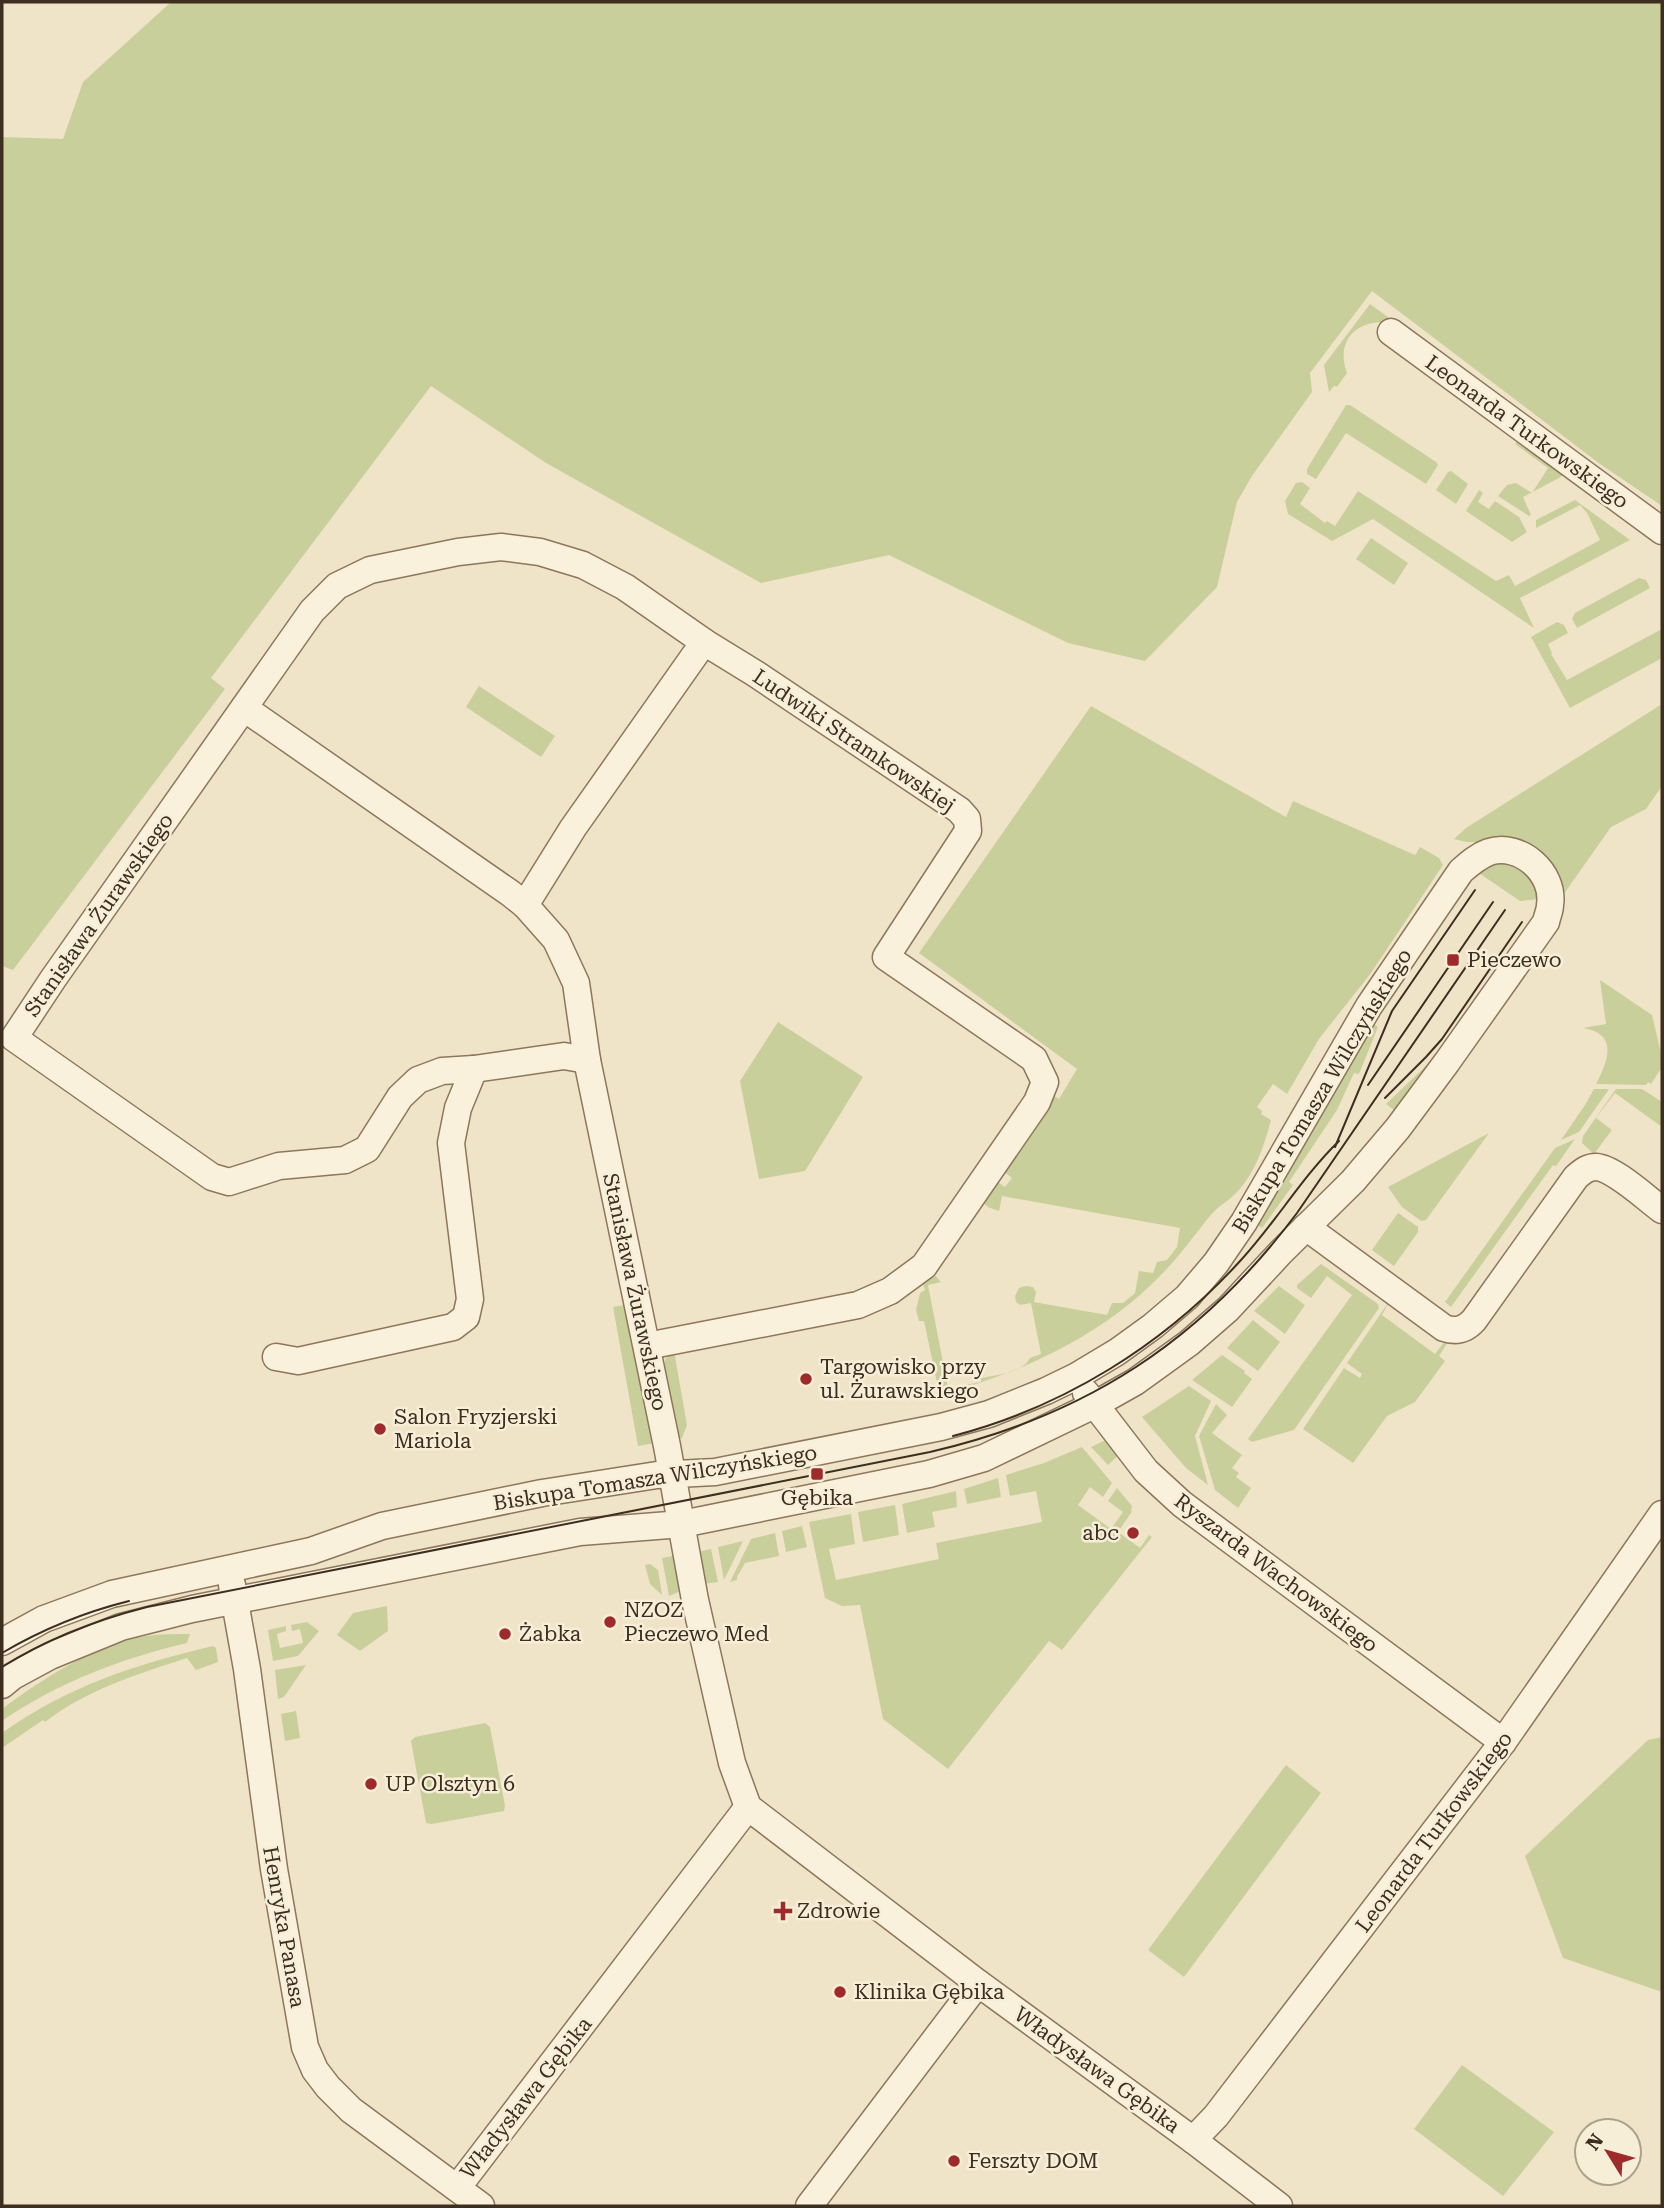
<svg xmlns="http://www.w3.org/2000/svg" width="1664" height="2208" font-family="'Roboto Serif',serif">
	<rect width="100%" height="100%" fill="#f0e4c8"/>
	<!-- green -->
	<g fill="#c9cf9b">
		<path d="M171,2H1662V506L1600,464L1372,291L1310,373L1312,392L1252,476L1237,502L1217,587L1145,661L1068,643L889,555L761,583L546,463L431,386L211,678L225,689L13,970L2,966V137L63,139L83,82Z"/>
		<path d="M1370,304L1662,516L1385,322C1353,321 1336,344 1347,373L1337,387L1334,386L1329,392L1324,365Z"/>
		<path d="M1346,405H1350L1436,462L1438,465L1426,484L1346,433L1316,479L1307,474V469Z"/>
		<path d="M1519,440L1565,473L1559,478L1523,497L1531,515L1529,516L1498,496L1507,485L1516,483L1532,493L1548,468L1515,444Z"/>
		<path d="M1451,471L1468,484L1456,504L1436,490L1448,472Z"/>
		<path d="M1302,482L1310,488L1300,504L1325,523L1327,521L1335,526L1358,491L1496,581L1509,575L1515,586L1600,540L1587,513L1580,505L1536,528V520L1575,500L1630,540L1520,598L1534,628L1373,519L1332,541L1288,514L1285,501L1296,483Z"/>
		<path d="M1479,490L1483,493L1478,502L1489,509L1495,501L1519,517L1527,532L1512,542L1466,511Z"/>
		<path d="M1371,538L1408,563L1394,585L1356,559Z"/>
		<path d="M1639,578L1646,580L1650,588L1577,628L1572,619L1575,613Z"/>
		<path d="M1557,622L1564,625L1568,633L1548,644L1552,653L1551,654L1567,680L1662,629V658L1570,708L1531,637Z"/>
		<path d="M479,686L555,736L541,757L466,707Z"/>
		<path d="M1662,704V786L1646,809L1611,827L1561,898L1557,881L1479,842H1466L1454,839L1466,828Z"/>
		<path d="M1091,706L1286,817L1293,801L1415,855L1420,847L1439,858L1443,865L1371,973L1319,1039L1287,1094L1273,1084L1257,1107L1262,1111L1261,1114L1271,1120C1264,1146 1256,1171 1238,1191C1229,1201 1218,1206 1210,1216C1192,1238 1176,1261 1155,1281C1095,1340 1017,1374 937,1396L936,1393L939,1392L924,1321H919L916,1310L920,1293L925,1290L921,1279L933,1273L941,1282L928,1285L948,1388L981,1382V1378C997,1375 1022,1373 1030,1358L1041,1354L1031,1303L1020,1305L1016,1302L1015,1296L1019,1288L1026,1286L1033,1287L1036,1292L1034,1302L1107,1315L1112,1303H1123L1135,1293L1139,1271L1153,1273L1157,1262L1167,1260L1177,1247L1180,1228L1002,1196L999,1211C991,1208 986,1208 982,1200L992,1178L1005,1187L1012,1178L999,1168L1051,1094L1059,1099L1077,1069L919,953Z"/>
		<path d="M1501,860L1527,871L1541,899L1520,901L1473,869Z"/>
		<path d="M1600,980L1652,1015L1662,1057V1067L1651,1084L1648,1082L1646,1085L1596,1084C1608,1061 1619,1034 1583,1028L1606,1024Z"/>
		<path d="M1370,1021L1378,1027L1359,1074L1354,1073L1337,1110L1289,1182L1293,1185L1262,1228L1253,1221Z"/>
		<path d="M778,1022L863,1077L805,1171L759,1179L740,1081Z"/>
		<path d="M1429,1063L1394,1110L1386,1104Z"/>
		<path d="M1594,1089H1609L1579,1132L1561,1140L1585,1105Z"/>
		<path d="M1616,1089H1642L1662,1102V1127L1615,1093L1596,1118L1612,1130L1594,1154L1582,1143L1583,1136Z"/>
		<path d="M1489,1133L1426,1220L1421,1221L1402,1207L1388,1187Z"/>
		<path d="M1575,1139L1556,1166L1553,1165L1451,1307L1445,1302L1555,1148Z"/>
		<path d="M1398,1213L1418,1227V1232L1394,1266L1372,1250Z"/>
		<path d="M1321,1264L1378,1304L1379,1308L1294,1430L1252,1442L1248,1439L1352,1295L1327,1276L1311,1298L1297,1288V1285Z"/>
		<path d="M1279,1286L1305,1305L1285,1334L1254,1311Z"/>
		<path d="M1390,1300L1382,1315L1435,1354L1445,1341L1448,1342L1439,1356L1445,1361L1415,1402L1387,1416L1353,1463L1303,1429L1344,1368L1360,1378L1362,1374L1347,1363Z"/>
		<path d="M630,1304L655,1443L638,1446L613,1307Z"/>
		<path d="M1253,1320L1280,1342L1258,1371L1227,1348Z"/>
		<path d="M674,1351L687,1425L682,1438L677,1439L664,1372L665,1359Z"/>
		<path d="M1222,1355L1245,1371L1244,1373L1252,1379L1232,1407L1192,1380Z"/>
		<path d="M1189,1386L1211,1401L1195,1436L1208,1485L1186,1468L1142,1417Z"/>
		<path d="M1216,1404L1227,1415L1212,1433L1242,1455L1232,1468L1239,1473L1236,1477L1251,1488L1238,1508L1215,1490L1199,1436Z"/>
		<path d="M1108,1439L1120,1454L1108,1465L1091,1447Z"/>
		<path d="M1082,1447L1112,1483L1103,1497L1090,1487L1078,1505L1111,1529L1123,1512L1108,1501L1117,1488L1132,1506L1131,1513L1118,1532L1140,1548L1149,1535L1152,1537L1062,1650L1049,1641L948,1769L883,1719L860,1605L842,1606L825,1598L809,1522L851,1514L855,1544L829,1549L836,1580L939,1559L936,1543L1042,1522L1036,1491L1010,1496L1006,1475L1044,1463Z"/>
		<path d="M998,1478L1001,1497L967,1504L964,1489Z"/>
		<path d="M956,1491L957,1507L932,1512L935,1527L907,1533L902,1504Z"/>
		<path d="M895,1505L899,1535L863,1542L858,1512Z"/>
		<path d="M802,1526L807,1547L786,1552L782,1531Z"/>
		<path d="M775,1533L779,1556L745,1563L737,1577V1580L730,1582L751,1539Z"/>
		<path d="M743,1541L724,1580L718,1547Z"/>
		<path d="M711,1549L718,1582L703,1584L698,1552Z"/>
		<path d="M678,1555L681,1591L669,1596L662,1558Z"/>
		<path d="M650,1564L658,1570L662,1595L650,1584L645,1565Z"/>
		<path d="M387,1606L388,1631L360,1651L337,1635L353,1613Z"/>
		<path d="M307,1622L319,1631L298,1656L273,1661L268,1630L286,1626V1631L277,1634L280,1648L303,1643L300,1629L292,1631L291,1625Z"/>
		<path d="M190,1634L187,1643C120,1659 59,1682 2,1721V1709C42,1679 96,1644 146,1636C161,1634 176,1634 190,1634Z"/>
		<path d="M213,1646L216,1648L218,1662L196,1670L187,1658C138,1674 86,1690 45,1722L43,1720L2,1748V1733C70,1685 134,1665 213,1646Z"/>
		<path d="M306,1665L284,1697L278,1699L275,1670Z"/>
		<path d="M296,1711L300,1738L285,1741L281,1714Z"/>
		<path d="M485,1723L490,1727L505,1806L504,1811L432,1824L426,1823L411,1741L415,1737Z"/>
		<path d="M1662,1737V1992L1563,1958L1525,1856L1648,1740Z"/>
		<path d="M1286,1765L1321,1793L1184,1977L1148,1950Z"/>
		<path d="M1462,2065L1554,2132L1503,2196L1414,2129Z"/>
	</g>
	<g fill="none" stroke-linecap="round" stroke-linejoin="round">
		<defs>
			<g id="minor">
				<path d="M1391,332L1662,531"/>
				<path d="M244,708L510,893L525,905L556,940L576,983L587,1060L667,1446L695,1600L732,1763L748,1807L978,1983L1193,2140L1279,2206"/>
				<path d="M525,905L573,828L704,642"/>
				<path d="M587,1060L564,1056L474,1069L442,1071L418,1080L400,1097L367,1149L345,1160L279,1166L229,1182L212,1177L14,1038L53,979L312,611L337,586L370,570L458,552L501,547L540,552L583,565L625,587L704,642L756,674L959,810L967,819L968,831L886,957L1034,1059L1045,1082L1037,1102L924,1266L890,1291L858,1305L647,1346"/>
				<path d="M1306,1227L1444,1328C1456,1332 1465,1330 1474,1320L1576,1177C1583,1171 1588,1167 1596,1167C1614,1168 1647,1199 1662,1210"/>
				<path d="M276,1357L298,1361L453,1327L466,1317L470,1299L451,1143L458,1108L474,1069"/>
				<path d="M1086,1393L1146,1471L1182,1504L1503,1742"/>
				<path d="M232,1585L247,1669L274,1869L305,2047L315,2070L328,2087L351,2110L481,2206"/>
				<path d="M2,1642L44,1619L112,1594L311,1551L382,1526L542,1493L657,1475L715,1472L941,1427L989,1414L1046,1391L1077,1376L1117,1352L1153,1326L1187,1297L1216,1263L1244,1222L1369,1006L1461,871C1470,863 1478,856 1489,852C1520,842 1555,873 1550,905C1550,911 1547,916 1546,922L1447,1062L1398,1128L1353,1181L1281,1252L1228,1309L1189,1343L1135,1382L1094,1405L984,1458L929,1474L682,1524L580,1532L192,1609L121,1627L50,1656L13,1676L2,1685"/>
				<path d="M1193,2140L1216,2116L1503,1742L1662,1514"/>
				<path d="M457,2188L748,1807"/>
				<path d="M809,2206L978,1983"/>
			</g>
		</defs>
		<!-- minor casing -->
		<use href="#minor" stroke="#8d765c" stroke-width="29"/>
		<!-- minor -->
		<use href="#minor" stroke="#faf1dc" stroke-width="26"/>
		<!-- tram -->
		<g stroke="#3d2e20" stroke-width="2">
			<path d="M1368,1085L1493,902"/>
			<path d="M1385,1098L1426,1057L1442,1039L1522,922"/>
			<path d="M1335,1147L1392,1011L1475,890"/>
			<path d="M953,1436C1064,1407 1164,1345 1241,1260C1276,1222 1302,1177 1339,1141"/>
			<path d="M2,1653C41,1630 85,1612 129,1601"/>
			<path d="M2,1667C47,1639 96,1620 147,1607L930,1452C1086,1416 1201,1341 1297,1213L1505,910"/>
		</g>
	</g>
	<!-- markers -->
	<g fill="#9e2a2b" stroke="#f7eed8" stroke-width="2.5">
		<rect x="1446" y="953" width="14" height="14" rx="3.5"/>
		<circle cx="806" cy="1379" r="7"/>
		<circle cx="380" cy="1429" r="7"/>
		<rect x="810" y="1467" width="14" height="14" rx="3.5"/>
		<circle cx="1133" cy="1533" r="7"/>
		<circle cx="610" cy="1622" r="7"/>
		<circle cx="505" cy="1634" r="7"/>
		<circle cx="371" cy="1784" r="7"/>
		<path d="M779.5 1900.5h7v7h7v7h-7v7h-7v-7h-7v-7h7z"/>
		<circle cx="840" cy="1992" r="7"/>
		<circle cx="954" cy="2161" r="7"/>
	</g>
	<g text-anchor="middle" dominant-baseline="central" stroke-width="5" stroke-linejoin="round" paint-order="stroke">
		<!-- street labels -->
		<g font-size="21" fill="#3d2e20" stroke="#f7eed8">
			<text transform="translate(1527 432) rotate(36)">Leonarda Turkowskiego</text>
			<text transform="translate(854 741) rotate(34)">Ludwiki Stramkowskiej</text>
			<text transform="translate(99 915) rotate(-55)">Stanisława Żurawskiego</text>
			<text transform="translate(1322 1091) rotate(-59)">Biskupa Tomasza Wilczyńskiego</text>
			<text transform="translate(635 1292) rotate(78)">Stanisława Żurawskiego</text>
			<text transform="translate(655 1478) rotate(-9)">Biskupa Tomasza Wilczyńskiego</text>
			<text transform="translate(1276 1573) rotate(37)">Ryszarda Wachowskiego</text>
			<text transform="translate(1434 1832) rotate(-53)">Leonarda Turkowskiego</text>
			<text transform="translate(284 1927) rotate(80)">Henryka Panasa</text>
			<text transform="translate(1097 2070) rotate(36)">Władysława Gębika</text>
			<text transform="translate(526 2098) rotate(-52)">Władysława Gębika</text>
		</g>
		<!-- poi labels -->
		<g font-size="21" fill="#3d2e20" stroke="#f7eed8" text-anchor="start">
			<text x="1467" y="960">Pieczewo</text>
			<text x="820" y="1367">Targowisko przy<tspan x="820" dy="24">ul. Żurawskiego</tspan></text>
			<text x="394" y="1417">Salon Fryzjerski<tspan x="394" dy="24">Mariola</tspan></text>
			<text x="817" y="1498" text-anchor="middle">Gębika</text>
			<text x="1119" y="1533" text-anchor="end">abc</text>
			<text x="624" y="1610">NZOZ<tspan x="624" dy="24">Pieczewo Med</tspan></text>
			<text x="519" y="1634">Żabka</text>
			<text x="385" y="1784">UP Olsztyn 6</text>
			<text x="797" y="1911">Zdrowie</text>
			<text x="854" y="1992">Klinika Gębika</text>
			<text x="968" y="2161">Ferszty DOM</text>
		</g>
	</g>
	<!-- border -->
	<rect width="1664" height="2208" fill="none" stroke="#3d2e20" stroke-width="7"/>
	<!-- north arrow -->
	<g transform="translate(1608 2152) rotate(307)"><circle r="33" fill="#f7eed8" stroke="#ada18e" stroke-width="2"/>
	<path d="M0-5L12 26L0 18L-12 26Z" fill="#9e2a2b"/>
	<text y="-10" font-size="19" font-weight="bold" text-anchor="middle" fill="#3d2e20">N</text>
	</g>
</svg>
